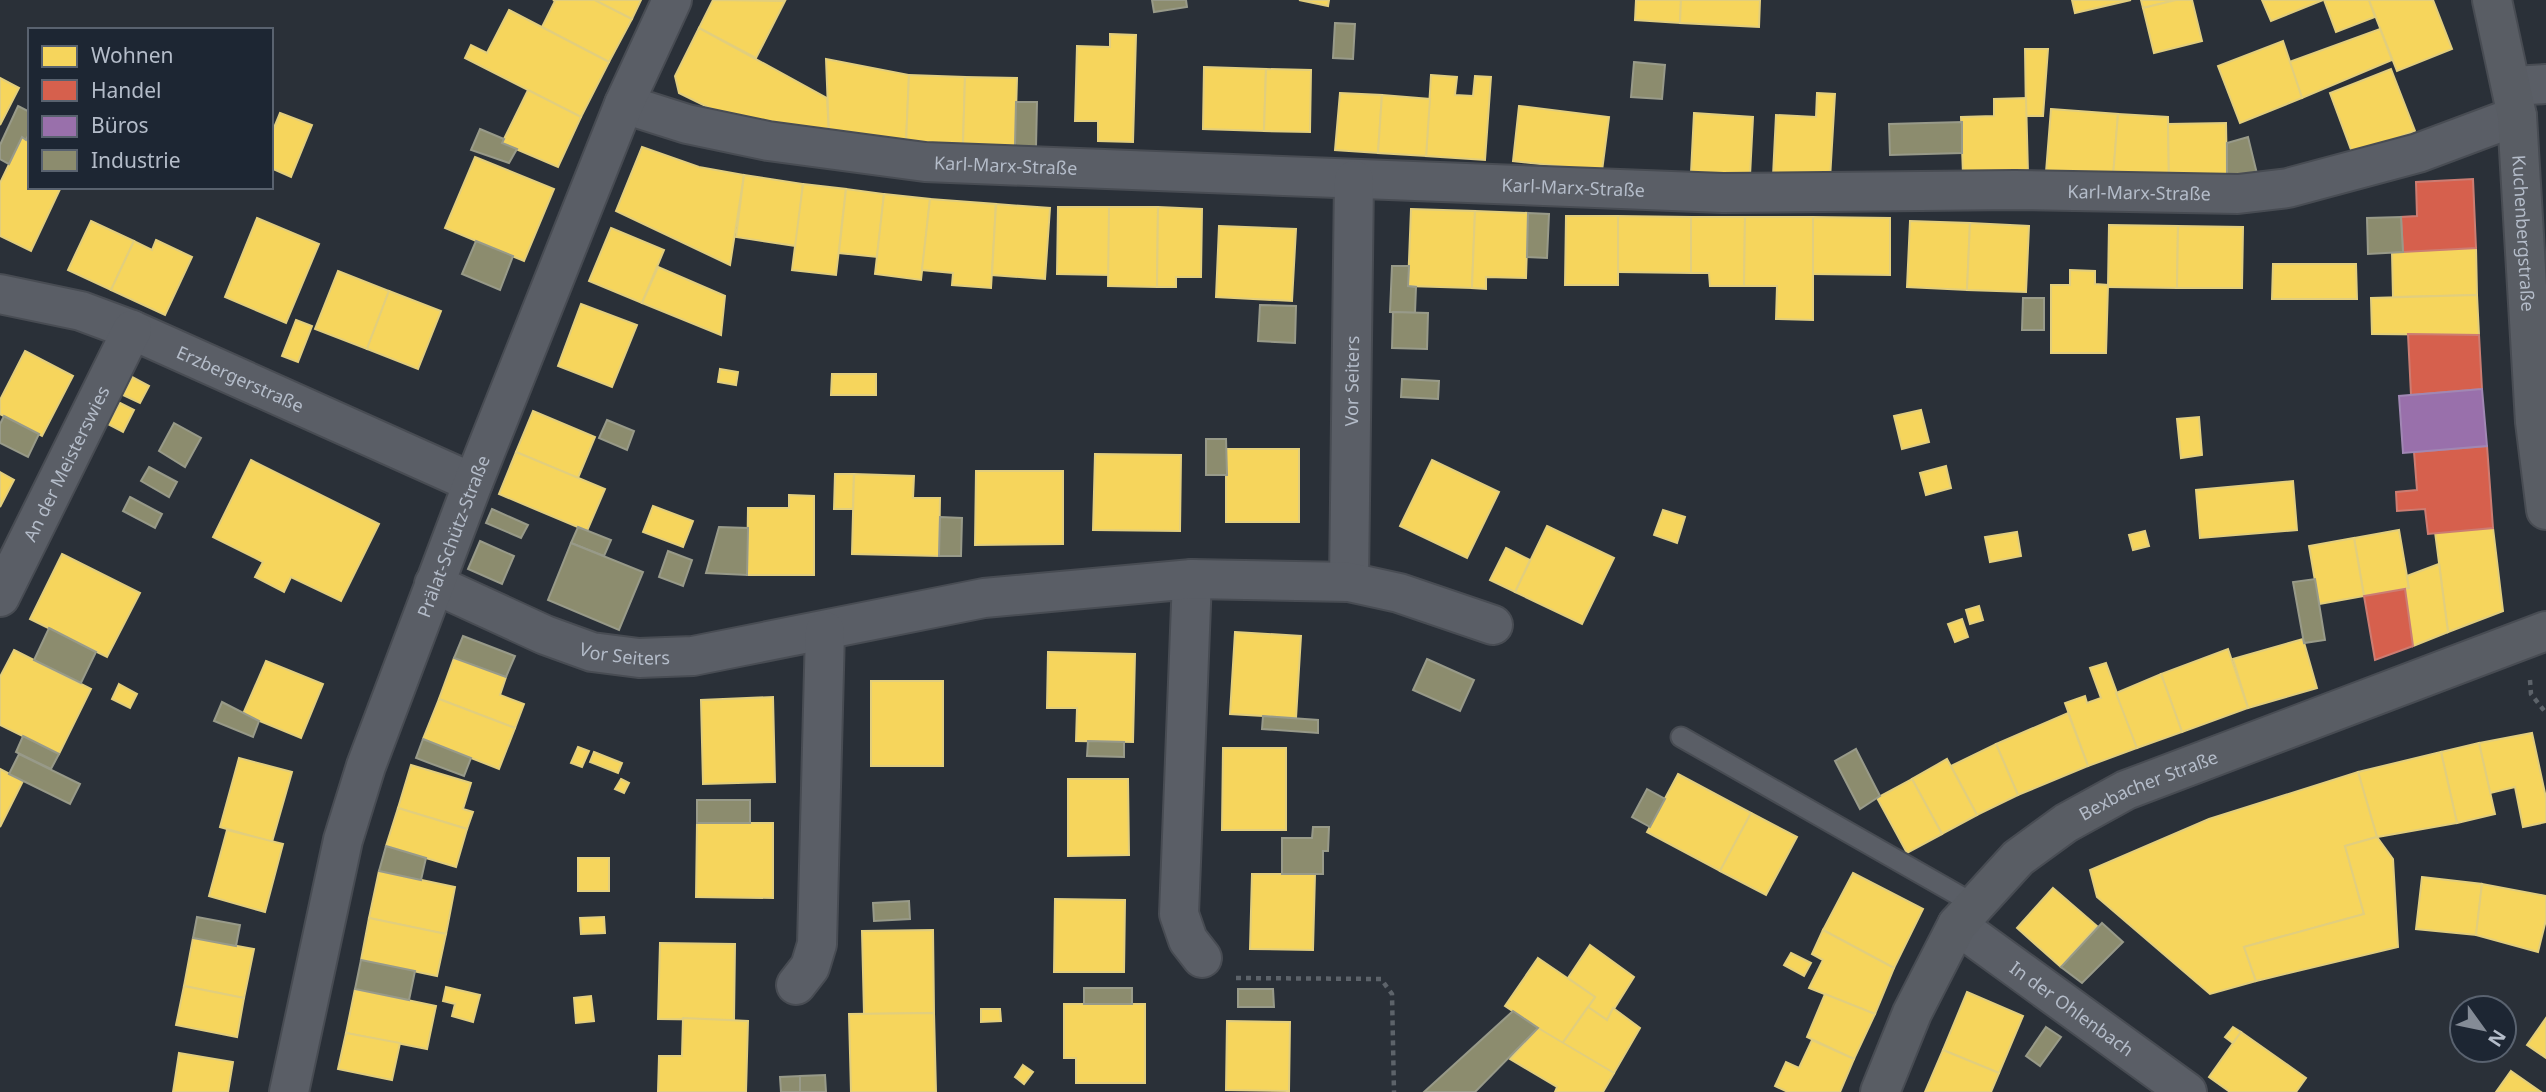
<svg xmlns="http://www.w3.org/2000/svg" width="2546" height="1092" font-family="'Noto Sans',sans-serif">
	<rect width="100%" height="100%" fill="#2a3038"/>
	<!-- homes -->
	<g fill="#f6d55c" stroke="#e2ce7d" stroke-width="2">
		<path d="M553,0H595L632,19L609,62L542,27L555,1Z"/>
		<path d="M595,0H641L632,19Z"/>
		<path d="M713,0L785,1L756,58L699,28Z"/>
		<path d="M1299,0H1329L1328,6Z"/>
		<path d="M1636,0H1681L1680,23L1635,20Z"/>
		<path d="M1681,0H1760L1759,27L1680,23Z"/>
		<path d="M2072,0H2131L2075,13Z"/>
		<path d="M2141,0H2176L2143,8Z"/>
		<path d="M2176,0H2192L2202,41L2154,53L2143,8Z"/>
		<path d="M2262,0H2323L2271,21Z"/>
		<path d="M2324,0H2369L2375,17L2336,32Z"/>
		<path d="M2369,0H2433L2452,49L2397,71Z"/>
		<path d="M509,10L609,62L581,117L465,58L471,45L487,53Z"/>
		<path d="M699,28L827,98L829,135L728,117L679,93L675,76Z"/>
		<path d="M2380,29L2392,60L2302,98L2289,62Z"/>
		<path d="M1110,34L1136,35L1133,142L1098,141V121H1075L1077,46L1110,47Z"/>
		<path d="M2283,41L2302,98L2240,123L2218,66Z"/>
		<path d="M2025,49H2048L2043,116H2026Z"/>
		<path d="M826,59L909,75L906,142L829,135Z"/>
		<path d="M1204,67L1266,69L1264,131L1203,129Z"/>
		<path d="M1266,69L1311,70L1310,132L1264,131Z"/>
		<path d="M2391,69L2415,131L2353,155L2330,93Z"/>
		<path d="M909,75L965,77L963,144L906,142Z"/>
		<path d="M1431,75L1457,77L1455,95L1473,96L1475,76L1491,77L1485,160L1426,156Z"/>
		<path d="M965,77L1017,78L1015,146L963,144Z"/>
		<path d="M0,78L19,88L0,125Z"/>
		<path d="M528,90L581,117L558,167L502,143Z"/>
		<path d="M1340,93L1382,95L1378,153L1335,150Z"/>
		<path d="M1817,93L1835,94L1830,179L1773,176L1776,115L1816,117Z"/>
		<path d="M1382,95L1430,99L1426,156L1378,153Z"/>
		<path d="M2026,98L2028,173L1963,175L1961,117L1994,116V99Z"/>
		<path d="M1519,106L1609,117L1602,171L1513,161Z"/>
		<path d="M2051,109L2118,114L2113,177L2046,172Z"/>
		<path d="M280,113L312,125L291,177L271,168V135Z"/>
		<path d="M1694,113L1753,117L1750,176L1691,173Z"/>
		<path d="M2118,114L2168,117L2169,180L2113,177Z"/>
		<path d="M2226,123L2227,183L2169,184L2168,124Z"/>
		<path d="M22,137L30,141V187H61L31,251L0,236V183Z"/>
		<path d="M642,147L699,167L744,175L730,265L616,211Z"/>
		<path d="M475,157L554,189L524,261L445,228Z"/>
		<path d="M744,175L803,184L796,246L736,237Z"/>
		<path d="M803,184L846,189L836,275L792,270Z"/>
		<path d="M846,189L884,194L877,257L839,253Z"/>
		<path d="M884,194L930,199L921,280L875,274Z"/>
		<path d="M930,199L996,204L991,288L952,285L953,273L922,270Z"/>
		<path d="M996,204L1050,208L1045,279L992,275Z"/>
		<path d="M1058,207H1109V275L1057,274Z"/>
		<path d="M1109,207H1158L1157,287L1108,286Z"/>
		<path d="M1158,207L1202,209L1201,277H1176V287H1157Z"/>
		<path d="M1411,209L1475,211L1472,288L1408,286Z"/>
		<path d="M1475,211L1528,213L1526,278L1486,277V289L1472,288Z"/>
		<path d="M1566,216H1618V285H1565Z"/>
		<path d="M1618,216L1691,217V273L1618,272Z"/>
		<path d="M1691,217H1745L1744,286H1710L1709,273H1691Z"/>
		<path d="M1745,217H1813V320L1776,319L1777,286H1744Z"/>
		<path d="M1813,217L1890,218V275L1813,274Z"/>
		<path d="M257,218L319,244L286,323L225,297Z"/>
		<path d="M91,221L134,241L111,290L68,270Z"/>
		<path d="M1910,221L1970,223L1967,290L1907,287Z"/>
		<path d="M1970,223L2029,226L2026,292L1967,290Z"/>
		<path d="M2109,225L2178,226L2177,288L2108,287Z"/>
		<path d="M1219,226L1296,229L1292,301L1216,297Z"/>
		<path d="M2178,226L2243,227L2242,288H2177Z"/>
		<path d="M611,228L664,250L642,303L589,281Z"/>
		<path d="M156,240L192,257L165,315L111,290L134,241L152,250Z"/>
		<path d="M2476,248L2477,295L2393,297L2392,252Z"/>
		<path d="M2273,264H2356L2357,299H2272Z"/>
		<path d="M658,267L725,296L721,335L642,303Z"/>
		<path d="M2070,270L2095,271V284L2108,285L2106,353H2051V285H2070Z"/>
		<path d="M338,271L389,291L367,349L315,329Z"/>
		<path d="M389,291L441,311L418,369L367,349Z"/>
		<path d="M2477,295L2479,335L2372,334L2371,298Z"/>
		<path d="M581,304L637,325L612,387L558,366Z"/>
		<path d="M296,320L312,326L298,362L282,356Z"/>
		<path d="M25,351L73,376L42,436L0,414V400Z"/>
		<path d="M720,369L738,372L736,385L718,382Z"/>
		<path d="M832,374H876V395H831Z"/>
		<path d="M132,377L149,386L140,403L123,395Z"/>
		<path d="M120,403L134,410L123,432L108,424Z"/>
		<path d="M1921,410L1929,442L1902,449L1894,416Z"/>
		<path d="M533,411L595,437L578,478L516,452Z"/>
		<path d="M2199,417L2202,455L2181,458L2177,419Z"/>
		<rect x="1226" y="449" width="73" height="73"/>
		<path d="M516,452L605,489L587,531L499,494Z"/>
		<path d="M1095,454L1181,455L1180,531L1093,530Z"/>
		<path d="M251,460L379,524L341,601L291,577L284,592L255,577L263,562L213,537Z"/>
		<path d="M1432,460L1499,492L1467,558L1400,526Z"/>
		<path d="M1946,466L1951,488L1926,495L1920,473Z"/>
		<path d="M976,471H1063V544L975,545Z"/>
		<path d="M0,472L14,480L0,507Z"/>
		<path d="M835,474H854L853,509H834Z"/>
		<path d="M854,474L914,476L913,498H940L939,556L852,554Z"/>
		<path d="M2293,481L2297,530L2200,538L2196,490Z"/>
		<path d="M789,495L814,496V575H747L748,508H789Z"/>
		<path d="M653,506L693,521L683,547L643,532Z"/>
		<path d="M1663,510L1685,517L1677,543L1654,535Z"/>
		<path d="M1547,526L1614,558L1582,624L1515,592Z"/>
		<path d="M2493,528L2503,611L2448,632L2435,532Z"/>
		<path d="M2399,530L2409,588L2364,596L2354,538Z"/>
		<path d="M2145,531L2149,546L2133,550L2129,535Z"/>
		<path d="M2017,532L2021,556L1990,562L1985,537Z"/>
		<path d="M2354,538L2364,596L2319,604L2309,546Z"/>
		<path d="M1506,548L1530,560L1515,592L1490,580Z"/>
		<path d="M62,554L140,593L107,657L30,619Z"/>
		<path d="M2439,564L2448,632L2413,646L2405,589L2409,588L2407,576Z"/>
		<path d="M1979,606L1983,620L1970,624L1966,610Z"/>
		<path d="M1962,619L1968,637L1955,642L1948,624Z"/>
		<path d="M1235,632L1301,636L1296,718L1230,714Z"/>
		<path d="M2303,639L2317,688L2248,708L2233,659Z"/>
		<path d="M2228,649L2248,708L2182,732L2161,674Z"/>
		<path d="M14,650L91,689L59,754L0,725V677Z"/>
		<path d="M1048,652L1135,654L1133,742L1076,741L1077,708H1047Z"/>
		<path d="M454,658L506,677L500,695L524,704L515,728L439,699Z"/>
		<path d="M266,661L323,684L301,738L243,714Z"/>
		<path d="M2106,663L2137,748L2088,766L2065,703L2085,696L2087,703L2101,698L2090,668Z"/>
		<path d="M2161,674L2182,732L2137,748L2116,693Z"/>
		<rect x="871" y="681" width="72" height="85"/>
		<path d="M119,684L137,694L130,708L112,699Z"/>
		<path d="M773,697L775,782L703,784L701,700Z"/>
		<path d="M439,699L515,728L499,769L423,739Z"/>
		<path d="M2068,713L2088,766L2018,795L1996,744Z"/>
		<path d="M2532,733L2546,798V822L2523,827L2515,787L2490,793L2479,743Z"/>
		<path d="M2479,743L2495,814L2457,823L2441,752Z"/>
		<path d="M1996,744L2018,795L1977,815L1951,766Z"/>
		<path d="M578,747L589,751L582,767L571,763Z"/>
		<path d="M1223,748H1286V830H1222Z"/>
		<path d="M594,752L622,763L618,773L590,762Z"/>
		<path d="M2441,752L2457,823L2377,837L2358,772Z"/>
		<path d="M239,758L292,772L272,842L220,827Z"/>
		<path d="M1947,759L1977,815L1942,834L1912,779Z"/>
		<path d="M411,765L471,783L463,809L473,812L467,829L398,808Z"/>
		<path d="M0,769L23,781L0,827Z"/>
		<path d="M2358,772L2377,837L2345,846L2364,914L2244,947L2256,981L2210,994L2097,897L2090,870L2209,819Z"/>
		<path d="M1678,774L1751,813L1720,871L1647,832Z"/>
		<path d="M621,779L629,783L624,793L615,789Z"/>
		<path d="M1068,779H1128L1129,855L1068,856Z"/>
		<path d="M1912,779L1942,834L1907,853L1877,798Z"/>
		<path d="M398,808L467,829L456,867L386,846Z"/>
		<path d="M1751,813L1797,837L1766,895L1720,871Z"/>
		<path d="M697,823H773V898L696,897Z"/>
		<path d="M227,830L283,844L265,912L209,896Z"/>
		<path d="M2377,837L2393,859L2398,947L2256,981L2244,947L2364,914L2345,846Z"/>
		<rect x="578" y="858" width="31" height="33"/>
		<path d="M379,871L455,887L446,934L369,918Z"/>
		<path d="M1853,873L1923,909L1894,968L1823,930Z"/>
		<path d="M1252,874H1315L1313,950L1250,949Z"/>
		<path d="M2422,877L2482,884L2476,935L2416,929Z"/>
		<path d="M2482,884L2546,896V920L2538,952L2476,935Z"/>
		<path d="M2053,888L2097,926L2061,967L2017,928Z"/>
		<path d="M1055,899L1125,900L1124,972H1054Z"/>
		<path d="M604,917L605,933L581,934L580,918Z"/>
		<path d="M369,918L446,934L437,976L361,960Z"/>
		<path d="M933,930L934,1013L864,1014L862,931Z"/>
		<path d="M1823,930L1894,968L1875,1014L1809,988L1823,960L1812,954Z"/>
		<path d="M193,938L254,949L244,998L184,986Z"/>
		<path d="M660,943L735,944L734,1020L658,1019Z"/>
		<path d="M1590,945L1634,977L1607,1020L1588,1007L1595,997L1568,978Z"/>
		<path d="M1791,953L1811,963L1804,976L1784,965Z"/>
		<path d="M1538,958L1595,997L1562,1044L1505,1006Z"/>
		<path d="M184,986L244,998L237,1037L176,1025Z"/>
		<path d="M446,987L480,995L473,1022L452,1016L455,1004L443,1001Z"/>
		<path d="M355,989L436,1006L427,1049L346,1033Z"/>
		<path d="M1967,992L2023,1016L1999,1073L1943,1050Z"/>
		<path d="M1825,994L1875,1014L1854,1059L1807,1037Z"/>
		<path d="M591,996L594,1021L576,1023L574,998Z"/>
		<path d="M1064,1004H1145V1083H1076V1058H1064Z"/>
		<path d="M1588,1007L1607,1020L1613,1008L1640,1028L1614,1073L1562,1044Z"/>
		<path d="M981,1009H1000L1001,1021L981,1022Z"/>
		<path d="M934,1013L936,1092H851L849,1014Z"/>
		<path d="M683,1018L748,1021L746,1092H658L659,1056H682Z"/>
		<path d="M2546,1018V1058L2527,1045Z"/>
		<path d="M1227,1021L1290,1022L1289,1091L1226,1090Z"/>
		<path d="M2233,1027L2241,1032L2233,1043L2225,1037Z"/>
		<path d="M1538,1028L1614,1073L1603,1092H1555L1557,1087L1510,1059Z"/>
		<path d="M2241,1032L2306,1078L2296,1092H2230L2209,1077Z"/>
		<path d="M346,1033L400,1043L392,1080L338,1069Z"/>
		<path d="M1812,1040L1854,1059L1840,1092H1788L1775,1086L1786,1062L1799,1068Z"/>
		<path d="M1943,1050L1999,1073L1991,1092H1925Z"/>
		<path d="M179,1053L233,1062L228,1092H173Z"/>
		<path d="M1023,1065L1033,1072L1024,1084L1015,1077Z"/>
		<path d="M2511,1071L2541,1092H2496Z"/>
	</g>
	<!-- shops -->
	<g fill="#d6604d" stroke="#cc7c72" stroke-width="2">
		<path d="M2473,179L2476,248L2403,252L2401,217L2417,216L2416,182Z"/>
		<path d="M2408,334L2479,335L2482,389L2411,395Z"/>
		<path d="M2487,446L2493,528L2428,534L2425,509L2397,511L2396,492L2417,490L2414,452Z"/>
		<path d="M2405,589L2413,646L2375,660L2364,596Z"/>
	</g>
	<!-- offices -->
	<path fill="#9970ab" stroke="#a187b4" stroke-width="2" d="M2482,389L2487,446L2403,453L2399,396Z"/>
	<!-- industry -->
	<g fill="#8c8c6e" stroke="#989a89" stroke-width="2">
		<path d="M1152,0H1186L1187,7L1154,12Z"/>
		<path d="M1335,23L1355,24L1353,59L1333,58Z"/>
		<path d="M1634,62L1665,65L1662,99L1631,97Z"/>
		<path d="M1016,102H1037L1036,147L1015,146Z"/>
		<path d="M18,106L30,112V132L26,140L22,137L9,164L0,159V145Z"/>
		<path d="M1962,122V153L1890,155L1889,124Z"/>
		<path d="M480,129L504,139L502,143L517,149L509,163L471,150Z"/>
		<path d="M2248,137L2259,182L2227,183V143Z"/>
		<path d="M1528,213L1549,214L1547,258L1527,257Z"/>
		<path d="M2401,217L2403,252L2368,254L2367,218Z"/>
		<path d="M476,241L513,256L500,290L462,274Z"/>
		<path d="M1392,266H1409L1408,286L1416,287L1415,313L1390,312Z"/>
		<path d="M2023,298H2044V330H2022Z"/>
		<path d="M1260,305L1296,306L1295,343L1258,341Z"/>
		<path d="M1393,312L1428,313L1427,349L1392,348Z"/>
		<path d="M1402,379L1439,381L1438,399L1401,397Z"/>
		<path d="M4,416L39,434L28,457L0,443V424Z"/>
		<path d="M607,420L634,431L627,450L599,438Z"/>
		<path d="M174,423L201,438L185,467L159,451Z"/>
		<path d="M1206,439H1226L1227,475H1206Z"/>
		<path d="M149,467L177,482L169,497L141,481Z"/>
		<path d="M130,497L162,514L155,528L123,511Z"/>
		<path d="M492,509L528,525L521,538L486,523Z"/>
		<path d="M940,517L962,518L961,556H939Z"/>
		<path d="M578,527L611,540L604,556L571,543Z"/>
		<path d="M719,527L748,528L747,575L706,573Z"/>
		<path d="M480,541L514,556L502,584L468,569Z"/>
		<path d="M571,543L643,572L619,630L548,600Z"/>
		<path d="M668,551L692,560L683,586L659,577Z"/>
		<path d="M2315,579L2325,640L2304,643L2293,582Z"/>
		<path d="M49,628L96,652L81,683L34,660Z"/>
		<path d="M463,636L515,656L506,677L454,658Z"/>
		<path d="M1427,659L1474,680L1460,711L1413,690Z"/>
		<path d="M222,702L259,721L253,737L214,721Z"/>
		<path d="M1263,716L1318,720V733L1262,729Z"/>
		<path d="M23,736L59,754L51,769L16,752Z"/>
		<path d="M423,739L471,758L464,776L416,758Z"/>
		<path d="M1088,741L1124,742V757L1087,756Z"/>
		<path d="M1856,749L1880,796L1860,809L1835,761Z"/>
		<path d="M19,754L80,784L70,804L9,774Z"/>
		<path d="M1647,789L1665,799L1650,827L1632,817Z"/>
		<rect x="697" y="800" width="53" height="23"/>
		<path d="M1313,827H1329L1328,851H1323V874H1282V838H1312Z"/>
		<path d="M386,846L426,858L421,880L379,871Z"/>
		<path d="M909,901L910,919L874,921L873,903Z"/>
		<path d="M197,917L240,925L236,946L193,938Z"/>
		<path d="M2102,923L2123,942L2082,983L2061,967Z"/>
		<path d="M361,960L415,971L409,1000L355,989Z"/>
		<rect x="1084" y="988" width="48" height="16"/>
		<path d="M1238,989H1273L1274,1007H1238Z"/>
		<path d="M1513,1011L1538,1028L1475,1092H1424Z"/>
		<path d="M2046,1027L2061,1037L2040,1066L2026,1056Z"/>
		<path d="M825,1075L826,1092H800V1076Z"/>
		<path d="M800,1076V1092H781L780,1077Z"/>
	</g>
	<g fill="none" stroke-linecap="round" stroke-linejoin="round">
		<defs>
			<path id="lane" d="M1681,737L1974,904"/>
			<g id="street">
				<path d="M2513,86L2546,84"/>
				<path id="s1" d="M624,104L687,124L768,141L925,162L1723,193L2015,190L2238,194L2288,188L2418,153L2517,116"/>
				<path id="s2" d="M0,294L81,311L132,330L473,483"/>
				<path d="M1192,579L1179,914L1188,940L1202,958"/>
				<path id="s3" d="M1349,582L1354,180"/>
				<path id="s4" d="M434,584L545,635L592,652L639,658L693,656L984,598L1192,579L1349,582L1399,593L1493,625"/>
				<path id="s5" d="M0,597L132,330"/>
				<path id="s6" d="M1957,925L2187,1092"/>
				<path d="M796,985L810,967L817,944L825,631"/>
				<path id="s7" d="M289,1092L343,840L366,766L473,483L624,104L672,0"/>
			</g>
			<g id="secondary">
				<path id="s8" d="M2492,0L2517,116L2535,422L2546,510"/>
				<path id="s9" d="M1880,1092L1912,1013L1957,925L2018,858L2066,823L2126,790L2546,631"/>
			</g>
		</defs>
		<!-- lane casing -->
		<use href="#lane" stroke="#484c53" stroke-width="23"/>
		<!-- street casing -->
		<use href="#street" stroke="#484c53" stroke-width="42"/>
		<!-- secondary casing -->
		<use href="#secondary" stroke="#484c53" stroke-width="42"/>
		<!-- path -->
		<g stroke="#5d636a" stroke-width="4.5" stroke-dasharray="5 5" stroke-linecap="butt">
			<path d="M2530,680L2531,694L2546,713"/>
			<path d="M1236,978L1381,979L1392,994L1394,1092"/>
		</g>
		<!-- lane -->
		<use href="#lane" stroke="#5a5e66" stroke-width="19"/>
		<!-- street -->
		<use href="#street" stroke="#5a5e66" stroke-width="38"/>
		<!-- secondary -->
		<use href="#secondary" stroke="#595d64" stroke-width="38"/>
	</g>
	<g text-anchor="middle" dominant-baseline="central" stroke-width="7" stroke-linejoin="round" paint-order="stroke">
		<!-- street labels -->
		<g font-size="18" fill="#b4bcc9" stroke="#1d2633">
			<text stroke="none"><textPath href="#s1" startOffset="388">Karl-Marx-Straße</textPath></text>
			<text stroke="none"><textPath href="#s1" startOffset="956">Karl-Marx-Straße</textPath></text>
			<text stroke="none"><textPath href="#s1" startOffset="1522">Karl-Marx-Straße</textPath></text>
			<text stroke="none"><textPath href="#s8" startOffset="236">Kuchenbergstraße</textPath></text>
			<text stroke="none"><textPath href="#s2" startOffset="256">Erzbergerstraße</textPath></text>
			<text stroke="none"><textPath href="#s3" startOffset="201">Vor Seiters</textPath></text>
			<text stroke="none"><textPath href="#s5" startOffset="149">An der Meisterswies</textPath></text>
			<text stroke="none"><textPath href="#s7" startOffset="581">Prälat-Schütz-Straße</textPath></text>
			<text stroke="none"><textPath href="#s4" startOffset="205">Vor Seiters</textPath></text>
			<text stroke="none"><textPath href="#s9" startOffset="425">Bexbacher Straße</textPath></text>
			<text stroke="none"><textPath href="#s6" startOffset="142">In der Ohlenbach</textPath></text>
		</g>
	</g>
	<!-- legend -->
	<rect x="28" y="28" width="245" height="161" fill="#1d2633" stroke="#59626f" stroke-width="2"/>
	<rect x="42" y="46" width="35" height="21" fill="#f6d55c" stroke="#59626f" stroke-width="2"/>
	<text x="91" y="63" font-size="21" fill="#b4bcc9">Wohnen</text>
	<rect x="42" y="80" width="35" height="21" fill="#d6604d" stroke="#59626f" stroke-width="2"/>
	<text x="91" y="98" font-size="21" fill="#b4bcc9">Handel</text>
	<rect x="42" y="116" width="35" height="21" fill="#9970ab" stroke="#59626f" stroke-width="2"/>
	<text x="91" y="133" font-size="21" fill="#b4bcc9">Büros</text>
	<rect x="42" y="150" width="35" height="21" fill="#8c8c6e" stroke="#59626f" stroke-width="2"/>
	<text x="91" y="168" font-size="21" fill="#b4bcc9">Industrie</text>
	<!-- north arrow -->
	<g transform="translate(2483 1029) rotate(123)"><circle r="33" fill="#1d2633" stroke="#59626f" stroke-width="2"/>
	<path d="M0-5L12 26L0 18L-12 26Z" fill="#848b96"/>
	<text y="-10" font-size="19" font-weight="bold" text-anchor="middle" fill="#b4bcc9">N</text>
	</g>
</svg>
